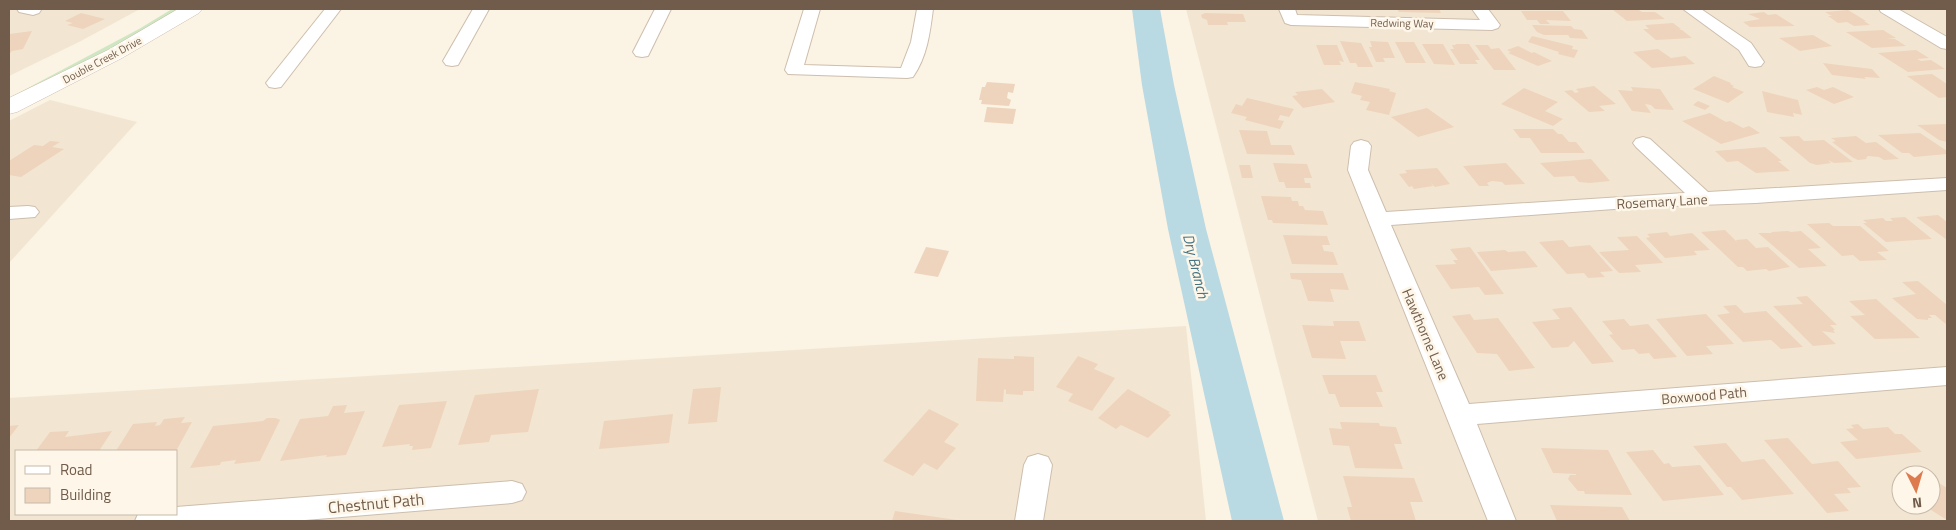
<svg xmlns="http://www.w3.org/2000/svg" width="1956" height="530" font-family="'Titillium Web',sans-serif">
	<rect width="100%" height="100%" fill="#fbf3e3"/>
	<!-- residential -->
	<g fill="#f2e6d2" fill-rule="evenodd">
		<path d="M9,9H140L79,42L9,76Z"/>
		<path d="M1186,9H1947V521H1318ZM1901,475H1931V505H1901Z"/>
		<path d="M50,100L137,122L9,263V121Z"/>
		<path d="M1186,326L1206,521H9V398ZM16,451H176V514H16Z"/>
	</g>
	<!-- green -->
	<path fill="#cee7c2" d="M172,9H184L148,31L9,103V98L139,29Z"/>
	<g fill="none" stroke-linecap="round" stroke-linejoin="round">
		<!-- river -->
		<path fill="#b9d9e3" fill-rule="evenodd" d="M1132,9H1160L1174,85L1206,229L1284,521H1232L1168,229L1142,85Z"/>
	</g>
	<!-- building -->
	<g fill="#eed4bc">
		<path d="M1397,9H1439L1441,13L1399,12Z"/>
		<path d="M1612,9H1637L1642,12H1655L1665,19L1627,21Z"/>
		<path d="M1848,10L1866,21H1864L1870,25L1854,26L1847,22L1838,23L1828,16H1832L1825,12Z"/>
		<path d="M1521,11H1563L1571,21L1546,20L1550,24H1540L1537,20H1527Z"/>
		<path d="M1764,12L1768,15L1776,14L1795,26L1750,27L1743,22L1760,19L1748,14Z"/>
		<path d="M81,13L105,19L83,29L67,25L73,23L65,21Z"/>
		<path d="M1205,13L1243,14L1246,22H1227L1228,25H1208L1207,20L1202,18L1201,15Z"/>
		<path d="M1673,23L1681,29L1679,30H1682L1692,38L1656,40L1643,29H1649L1645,25Z"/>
		<path d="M1532,25L1571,26L1574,29L1582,30L1588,39L1570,38L1568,35H1544L1537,32Z"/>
		<path d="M1883,30L1896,38H1887L1895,39L1906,46L1872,48L1846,32Z"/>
		<path d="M32,31L23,49L12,51L9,54V34Z"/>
		<path d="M1813,35L1832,46L1800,51L1779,38Z"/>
		<path d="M1532,36L1573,46L1572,49L1578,50L1574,58L1558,54L1559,52L1528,42Z"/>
		<path d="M1340,41L1361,43L1373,67H1358L1356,63H1350Z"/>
		<path d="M1370,41L1388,42L1395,58H1383L1385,62H1376L1369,47H1372Z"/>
		<path d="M1395,42H1414L1426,63H1406Z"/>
		<path d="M1422,44H1443L1455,65L1434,64Z"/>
		<path d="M1455,44H1469L1480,60H1475L1478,64H1460L1450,49H1454L1452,45H1456Z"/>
		<path d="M1316,45H1337L1344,62L1339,61L1341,65H1324Z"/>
		<path d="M1475,45H1488L1491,49L1499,48L1516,70H1494Z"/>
		<path d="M1518,46L1532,53L1534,52L1552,61L1538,66L1508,53L1511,52L1507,50Z"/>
		<path d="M1658,49L1671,58L1685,56L1695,64L1652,68L1633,52Z"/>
		<path d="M1916,50L1929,58L1917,59L1921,61L1931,60L1945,69L1908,72L1878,53Z"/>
		<path d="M1823,63L1872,69L1880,78L1864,77L1866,79L1832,75Z"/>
		<path d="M1932,74L1947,84V97L1939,98L1907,76Z"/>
		<path d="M1714,76L1731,83L1730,84L1734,86L1732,87L1744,92L1728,103L1693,89Z"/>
		<path d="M987,82L1015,84L1013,93L1008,92L1007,98L1011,100L1009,106L981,104L982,100H979L982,87H985Z"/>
		<path d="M1355,82L1390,89L1389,91L1396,93L1389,115L1366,110L1370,102L1360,100L1362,96L1351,93Z"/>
		<path d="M1594,86L1616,104L1599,106L1605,111L1589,112L1564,91L1572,90L1575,93L1579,92L1576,89Z"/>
		<path d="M1631,87L1660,89L1674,110L1655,109L1651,105L1645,104L1651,113L1632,111L1618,90L1633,91Z"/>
		<path d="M1817,87L1824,90L1833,87L1854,97L1834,104L1806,90Z"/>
		<path d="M1524,88L1558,102L1545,111L1563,119L1553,126L1501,104Z"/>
		<path d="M1322,89L1335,102L1303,108L1292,96L1298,95L1295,92Z"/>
		<path d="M1762,91L1798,100L1802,115L1793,113L1794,117L1767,112Z"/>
		<path d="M1247,98L1294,109L1289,117L1280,115L1278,120L1284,121L1280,129L1245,120L1247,117L1231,113L1236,104L1242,106Z"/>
		<path d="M1698,101L1710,106L1705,110L1693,105Z"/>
		<path d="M987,107L1016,109L1013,124L984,122Z"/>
		<path d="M1427,108L1454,127L1418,137L1391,117Z"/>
		<path d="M1710,113L1726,122L1730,121L1743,128L1749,126L1760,133L1721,144L1682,121Z"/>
		<path d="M1947,124V142L1939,140L1917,125Z"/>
		<path d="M1513,129H1553L1558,134H1562L1569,142H1576L1585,153H1541L1530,138H1520Z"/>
		<path d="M1239,130L1267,131L1271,145H1291L1295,155L1247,154Z"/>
		<path d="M1920,133L1947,151V154L1914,157L1909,153H1902L1878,135Z"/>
		<path d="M1799,136L1804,141L1824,140L1853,162L1834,163L1828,160L1831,163L1817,165L1810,163L1779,137Z"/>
		<path d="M1856,136L1866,143L1876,142L1899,159L1884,160L1879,157L1868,156L1866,158L1867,159L1858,160L1852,157L1832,142L1836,141L1831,138Z"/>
		<path d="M50,141L60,142L52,147L64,149L21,177L9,175V161L34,145L43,146Z"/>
		<path d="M1765,147L1782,161H1778L1790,171L1756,173L1738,161L1727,162L1715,151Z"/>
		<path d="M1591,159L1610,181L1590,183L1579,182L1574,176L1554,177L1540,163Z"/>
		<path d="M1273,163L1307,164L1312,178H1304L1305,183H1310L1311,188H1286L1284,182H1279Z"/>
		<path d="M1506,163L1525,184L1505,185L1502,182L1492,181L1487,183L1489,186H1479L1463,166Z"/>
		<path d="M1239,165H1250L1253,178H1242Z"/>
		<path d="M1437,168L1450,184L1435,187L1430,182L1433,186L1414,189L1412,186L1409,187L1399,174L1407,173L1405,170Z"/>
		<path d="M1261,196L1291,197L1292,201H1298L1299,206H1303L1305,210L1323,211L1328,225L1273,223L1272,220H1268Z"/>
		<path d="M1938,215L1947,222V240L1916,217Z"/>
		<path d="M1905,217L1932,239L1886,242L1863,223H1867L1863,220L1883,218L1886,221H1893L1890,218Z"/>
		<path d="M1829,223L1833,226H1860L1889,251L1877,252L1887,260L1860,261L1853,255L1842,256L1807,224Z"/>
		<path d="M1725,230L1737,242L1736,240L1747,239L1756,248L1768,247L1790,267L1769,271L1766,269L1747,271L1743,267H1738L1701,232Z"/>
		<path d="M1788,231L1791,232L1801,231L1821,248L1808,249L1827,266L1799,268L1758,233H1772L1771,232Z"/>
		<path d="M1667,232L1670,236L1692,233L1710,250L1694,251L1697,255L1665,258L1646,238L1650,237L1647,234Z"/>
		<path d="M1283,235L1327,236L1330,245H1322L1324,251L1333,252L1338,265L1292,264Z"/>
		<path d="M1637,236L1663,263L1635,265L1641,272L1619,273L1599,252L1629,250L1617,237Z"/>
		<path d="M1563,240L1569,247L1590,245L1613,271L1600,272L1605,277L1588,278L1584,273L1567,274L1539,242Z"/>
		<path d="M926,247L949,251L938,277L914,273Z"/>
		<path d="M1470,247L1504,294L1485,295L1479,287L1451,289L1435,265L1456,264L1453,260H1458L1450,249Z"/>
		<path d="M1505,250L1508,252L1525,251L1538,267L1491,271L1477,252Z"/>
		<path d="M1290,273H1343L1349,290L1330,289L1334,302L1308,301L1301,280L1291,279Z"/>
		<path d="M1918,281L1947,305V325L1935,315H1929L1932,318H1928V320L1917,319L1892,298L1916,294L1902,282Z"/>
		<path d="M1807,296L1837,325H1830L1835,330H1833L1835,333L1822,331L1836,344L1813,346L1773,306L1803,304L1796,297Z"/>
		<path d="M1876,299L1920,338L1875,339L1850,316L1865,315L1849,301Z"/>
		<path d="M1736,305L1744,313L1766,311L1803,347L1781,349L1771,340L1743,342L1717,315L1730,313L1723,306Z"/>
		<path d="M1571,307L1614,362L1592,364L1574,341L1568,347L1552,348L1532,322L1560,319L1552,309Z"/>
		<path d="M1470,314L1474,320L1498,318L1535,368L1509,371L1497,354L1477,353L1452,316Z"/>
		<path d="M1706,314L1734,344L1706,346L1713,354L1687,356L1656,319Z"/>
		<path d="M1624,319L1630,326L1648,324L1677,357L1654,359L1649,353L1639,354L1634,349L1622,350L1609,335L1613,334L1602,321Z"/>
		<path d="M1333,321H1359L1366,341H1340L1346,359L1312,358L1302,325L1334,326Z"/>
		<path d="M1014,356L1034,357V391H1023V395L1006,394V390L1004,389L1003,402L976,401L978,358L1014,359Z"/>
		<path d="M1078,356L1098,364L1094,369L1115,378L1092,411L1068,401L1073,394L1056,387Z"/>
		<path d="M1322,375H1376L1383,392H1376L1383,407H1340L1335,394H1329Z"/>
		<path d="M721,387L717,422L688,424L693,389Z"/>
		<path d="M539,389L528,432L491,435L489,442L458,445L475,395Z"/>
		<path d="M1128,389L1170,412L1168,413L1171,415L1148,438L1121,425L1116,429L1098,418Z"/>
		<path d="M447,401L431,448L412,450L413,446H409L410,444L382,447L399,405Z"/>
		<path d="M347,405L344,413L365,411L346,455L326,457L327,455L280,461L300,419L328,416L333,406Z"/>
		<path d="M929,409L959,424L944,442L956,448L937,470L924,463L913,476L883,461Z"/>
		<path d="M673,414L669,443L599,449L604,421Z"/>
		<path d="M185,417L181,423L192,422L176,451H116L133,424L157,422L155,426L160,425L164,419Z"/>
		<path d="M267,418H276L280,420L260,461L234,464L236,460L221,462L220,465L190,468L213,426L263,421Z"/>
		<path d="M1340,422L1379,423L1380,426L1396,427L1402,444H1394L1403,469L1355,468L1349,446L1333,445L1329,428L1342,429Z"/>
		<path d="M1858,424L1863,429L1888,427L1895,434H1902L1922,452L1856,459L1840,442L1858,440L1846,429L1854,428L1851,425Z"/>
		<path d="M19,425L9,438V426Z"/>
		<path d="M69,431L65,437L112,431L99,451H36L50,432Z"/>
		<path d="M1788,438L1812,464L1838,461L1861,487L1847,488L1851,493L1834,494L1849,511L1827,513L1764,440Z"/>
		<path d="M1726,443L1742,462L1764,459L1794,494L1742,500L1731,487H1727L1693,446Z"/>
		<path d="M1541,448L1608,450L1632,495L1585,494L1584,491H1578L1568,479L1570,475H1576V474L1553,473Z"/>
		<path d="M1653,450L1664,464L1669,463L1672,467L1700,465L1724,495L1663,501L1626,452Z"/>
		<path d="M1343,476L1414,478L1423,502H1410L1416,521H1351L1347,507H1352Z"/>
		<path d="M1931,478L1947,488V520L1923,505H1931Z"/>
		<path d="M1550,505L1622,507L1630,521H1557Z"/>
		<path d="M895,511L957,520V521H892Z"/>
	</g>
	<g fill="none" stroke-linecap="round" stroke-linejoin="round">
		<defs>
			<g id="minor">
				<path d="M17,9H40L41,10L39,13L33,15L19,12Z"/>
				<path d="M325,9H341L281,87L275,88L269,87L266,83L269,79Z"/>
				<path d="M473,9H489L458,65L452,66L446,65L443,61Z"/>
				<path d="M655,9H671L648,56L642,57L636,56L633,52Z"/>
				<path d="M804,9H820L804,65L901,68L911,42L917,9H933C930,33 927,57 913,77L907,78L788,74L785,70Z"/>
				<path d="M1279,9H1295L1297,15L1480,20L1472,9H1488L1500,25L1498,28L1492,30L1291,25L1285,23Z"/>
				<path d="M1683,9H1701L1751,43L1764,62L1761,66L1755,67L1749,66L1739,50Z"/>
				<path d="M1879,9H1898L1947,37V49L1941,48L1881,12Z"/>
				<path d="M1643,137L1650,139L1708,192L1947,178V190L1756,203L1642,207L1391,225L1469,404L1947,367V385L1477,424L1516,521H1488L1348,170L1351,146L1354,142L1361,140L1368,142L1371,146L1368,170L1386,212L1685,193L1636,147L1633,143L1636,139Z"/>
				<path d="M28,206L35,207L39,212L35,217L9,219V207Z"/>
				<path d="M1038,454L1048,457L1052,465L1043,521H1015L1024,465L1028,457Z"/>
				<path d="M512,481L522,484L526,492L522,500L512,503L293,521H135L138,514H176V507Z"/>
			</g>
			<path id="tertiary" d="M178,9H202L199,13L122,58L17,112L9,114V98L108,50Z"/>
		</defs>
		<!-- minor casing -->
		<use href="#minor" stroke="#cdbead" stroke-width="2"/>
		<!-- tertiary casing -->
		<use href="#tertiary" stroke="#cdbead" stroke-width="1"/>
		<!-- minor -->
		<use href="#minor" fill="#fff" fill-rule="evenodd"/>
		<!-- tertiary -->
		<use href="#tertiary" fill="#fff" fill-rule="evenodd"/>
	</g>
	<g text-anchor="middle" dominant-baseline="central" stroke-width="5" stroke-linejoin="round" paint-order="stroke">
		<!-- far-street labels -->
		<g font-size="11" fill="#715c4b" stroke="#fef7e9">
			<text transform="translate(1402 23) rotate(1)">Redwing Way</text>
			<text transform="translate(102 60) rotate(-28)">Double Creek Drive</text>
		</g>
		<!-- street labels -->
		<g font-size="14" fill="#715c4b" stroke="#fef7e9">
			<text transform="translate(1662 201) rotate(-3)">Rosemary Lane</text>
			<text transform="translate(1426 334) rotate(67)">Hawthorne Lane</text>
			<text transform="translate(1704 395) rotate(-5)">Boxwood Path</text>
		</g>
		<!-- water labels -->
		<g font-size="15" font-style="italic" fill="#467483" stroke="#fef7e9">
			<text transform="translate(1196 266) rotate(76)">Dry Branch</text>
		</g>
		<!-- near-street labels -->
		<g font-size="16" fill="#715c4b" stroke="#fef7e9">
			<text transform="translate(376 503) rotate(-5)">Chestnut Path</text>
		</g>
	</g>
	<!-- border -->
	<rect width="1956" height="530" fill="none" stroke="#715c4b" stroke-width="20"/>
	<!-- legend -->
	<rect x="15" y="450" width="162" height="65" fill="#fef7e9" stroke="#c6b9aa"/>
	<rect x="25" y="466" width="25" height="8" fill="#ffffff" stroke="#c6b9aa"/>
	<text x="60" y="475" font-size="15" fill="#715c4b">Road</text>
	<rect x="25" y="488" width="25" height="15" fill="#eed4bc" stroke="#c6b9aa"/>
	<text x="60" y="500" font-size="15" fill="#715c4b">Building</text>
	<!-- north arrow -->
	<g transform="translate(1916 490) rotate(175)"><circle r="24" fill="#fef7e9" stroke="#c6b9aa"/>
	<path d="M0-4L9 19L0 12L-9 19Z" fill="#dd7b4f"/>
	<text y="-8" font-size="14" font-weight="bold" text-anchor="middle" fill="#715c4b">N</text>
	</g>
</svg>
